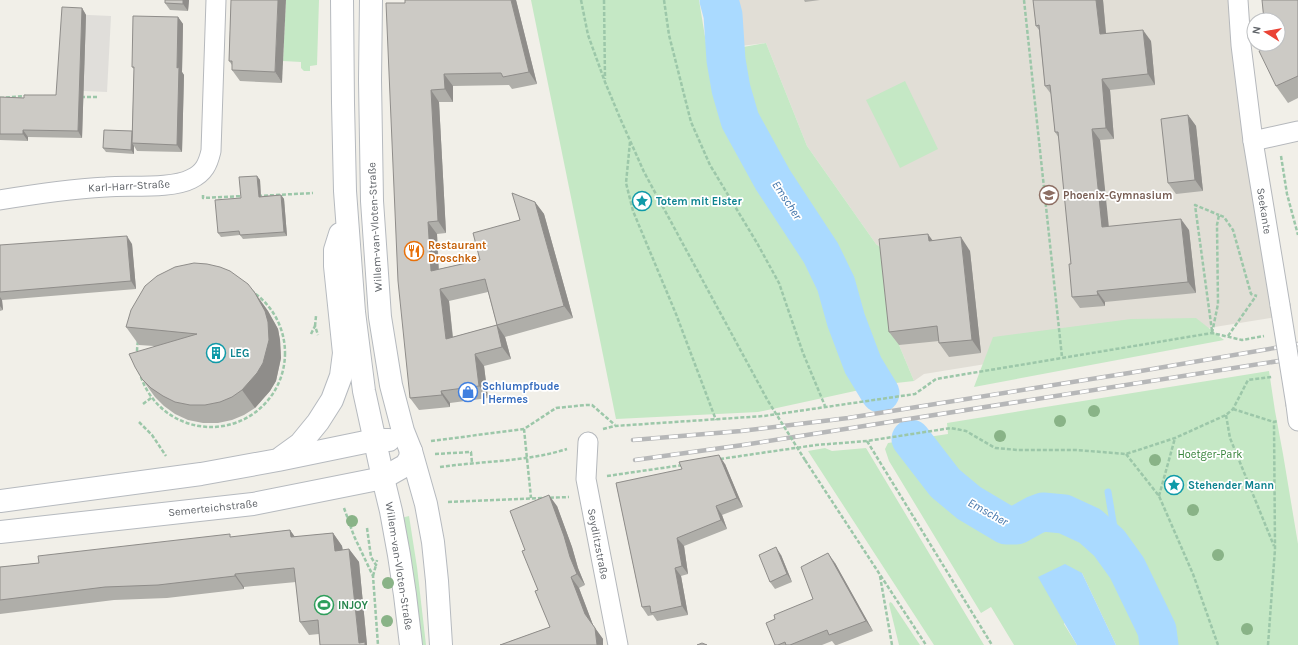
<svg xmlns="http://www.w3.org/2000/svg" width="1298" height="645" font-family="Karla,sans-serif">
	<rect width="100%" height="100%" fill="#f1efe8"/>
	<!-- industrial -->
	<path fill="#e0deda" d="M67,14L111,16L107,92L62,90Z"/>
	<!-- education -->
	<path fill="#e1ded6" d="M726,0H1234L1276,317L924,374L914,381L899,345L889,254L876,244L807,146L766,43L732,47Z"/>
	<!-- green -->
	<g fill="#c5e8c5">
		<path d="M286,0H319L317,65L310,66V71H304L301,68V62L283,61Z"/>
		<path d="M531,0H699L706,43L710,53L766,43L807,146L876,244L889,254L899,345L914,381L887,384L758,412L616,419Z"/>
		<path d="M905,81L938,149L900,168L866,100Z"/>
		<path d="M1196,318L1224,340L974,387L993,337L1131,319Z"/>
		<path d="M1269,371L1275,411L1283,454L1298,544V645H1116L1082,573L1064,624L1077,645H1014L991,607L981,613L889,461L885,449L888,443L948,434L947,423Z"/>
		<path d="M825,448L832,451L866,448L984,645H934L808,451Z"/>
		<path d="M409,516L417,567L426,645H420L401,518Z"/>
		<path d="M890,602L892,603L920,645H899L889,604Z"/>
	</g>
	<!-- water -->
	<path fill="#aadaff" d="M1065,564L1082,573L1116,645H1077L1038,577Z"/>
	<g fill="none" stroke-linecap="round" stroke-linejoin="round">
		<!-- stream -->
		<path stroke="#aadaff" stroke-width="7" d="M1108,492L1119,557"/>
		<!-- river -->
		<g stroke="#aadaff" stroke-width="39">
			<path d="M719,0L723,15L726,60L731,89L740,120L773,180L821,253L836,284L846,320L863,365L880,393"/>
			<path d="M911,439L945,483L969,503L1006,525H1017L1035,515L1043,512L1064,514L1090,526L1109,543L1127,568L1157,630L1159,645"/>
		</g>
		<defs>
			<g id="street">
				<path d="M1238,0L1241,45L1253,141L1280,305"/>
				<path d="M1253,141L1298,131"/>
				<path d="M0,200C35,194 71,189 106,187C129,185 172,189 191,179C204,173 208,164 211,151L216,0"/>
				<path d="M1296,405L1298,421"/>
				<path d="M588,442L586,479L618,645"/>
			</g>
			<g id="secondary">
				<path d="M342,0L343,103L345,191L354,312L364,391L383,478L391,511L399,555L405,595L411,645"/>
				<path d="M371,0L370,80L372,201L380,317L391,385L403,431L411,451L426,504L433,542L437,581L441,645"/>
				<path d="M282,457L300,444L318,422L332,400L341,376L344,353L335,266V250L340,234"/>
				<path d="M0,501L201,474L278,460L375,440H389"/>
				<path d="M0,532L253,504L383,478L406,465L410,458L411,451"/>
			</g>
		</defs>
		<!-- street casing -->
		<use href="#street" stroke="#b5b8bc" stroke-width="21"/>
		<!-- secondary casing -->
		<use href="#secondary" stroke="#b6babf" stroke-width="24"/>
		<!-- path -->
		<g stroke="#9cc7a9" stroke-width="2.5" stroke-dasharray="4 2" stroke-linecap="butt">
			<path d="M581,0L588,35L605,82L620,118L644,172L768,401"/>
			<path d="M604,0L605,79"/>
			<path d="M664,0L669,35L691,122L710,165L757,243L779,283L803,353L825,406"/>
			<path d="M1024,0L1062,357"/>
			<path d="M81,97H99"/>
			<path d="M0,98L26,96"/>
			<path d="M630,142L626,183L633,211L676,314L716,420"/>
			<path d="M1281,156L1287,194L1298,235"/>
			<path d="M203,195V198L243,196"/>
			<path d="M258,196L313,193"/>
			<circle cx="211" cy="353" r="74"/>
			<path d="M315,326L316,316"/>
			<path d="M1212,331L1195,205L1219,215"/>
			<path d="M1212,333L1218,304L1217,225L1219,215L1224,217L1233,230L1251,294L1257,296"/>
			<path d="M311,334L315,326L318,335"/>
			<path d="M1228,336L1256,296"/>
			<path d="M143,404L151,398"/>
			<path d="M1233,409L1274,422"/>
			<path d="M1226,415L1230,438L1274,546"/>
			<path d="M139,422L152,435L166,456"/>
			<path d="M524,429L531,498"/>
			<path d="M603,429L615,426L764,416L915,394L936,379L1212,333L1242,340L1264,336"/>
			<path d="M431,441L524,429L556,408L586,405H592L615,425"/>
			<path d="M867,441L992,645"/>
			<path d="M435,454L471,452L472,463"/>
			<path d="M1126,454L1159,496L1193,574L1218,645"/>
			<path d="M720,459L816,445L867,441L951,428L966,431L995,448L1018,450H1077L1126,454L1175,438L1226,415L1233,409L1248,380L1272,377"/>
			<path d="M805,460L926,645"/>
			<path d="M440,467C482,461 526,462 567,449"/>
			<path d="M607,476L683,465"/>
			<path d="M1159,496L1175,438"/>
			<path d="M448,502L569,497"/>
			<path d="M344,508L354,536L373,576L378,645"/>
			<path d="M367,528L371,557L376,565L377,560"/>
			<path d="M373,576L376,565"/>
			<path d="M880,576L892,645"/>
			<path d="M1268,645L1275,549L1274,422L1278,421"/>
		</g>
		<!-- street -->
		<use href="#street" stroke="#fff" stroke-width="19"/>
		<!-- secondary -->
		<use href="#secondary" stroke="#fff" stroke-width="22"/>
		<defs>
			<g id="rail">
				<path d="M633,440L741,431L848,418L1129,373L1298,344"/>
				<path d="M635,460L743,445L1298,358"/>
			</g>
		</defs>
		<!-- rail casing -->
		<use href="#rail" stroke="#b6b7b8" stroke-width="4.5"/>
		<!-- rail -->
		<use href="#rail" stroke="#fff" stroke-width="3" stroke-dasharray="9" stroke-linecap="butt"/>
		<defs>
			<path id="street-bridge" d="M1280,305L1296,405"/>
		</defs>
		<!-- street-bridge casing -->
		<use href="#street-bridge" stroke="#b5b8bc" stroke-width="21" stroke-linecap="butt"/>
		<!-- path-bridge -->
		<path stroke="#9cc7a9" stroke-width="2.5" stroke-dasharray="4 2" stroke-linecap="butt" d="M768,401L805,460"/>
		<!-- street-bridge -->
		<use href="#street-bridge" stroke="#fff" stroke-width="19"/>
	</g>
	<!-- trees -->
	<g fill="#89b387">
		<circle cx="1094" cy="411" r="6"/>
		<circle cx="1060" cy="421" r="6"/>
		<circle cx="1000" cy="436" r="6"/>
		<circle cx="1155" cy="460" r="6"/>
		<circle cx="1193" cy="510" r="6"/>
		<circle cx="352" cy="521" r="6"/>
		<circle cx="1218" cy="555" r="6"/>
		<circle cx="388" cy="583" r="6"/>
		<circle cx="387" cy="621" r="6"/>
		<circle cx="1247" cy="629" r="6"/>
	</g>
	<!-- wall -->
	<g fill="#afaea9" fill-rule="evenodd">
		<path d="M165,0H189L188,11L170,10L165,3Z"/>
		<path d="M231,0L282,83L240,81L232,70V65L229,61Z"/>
		<path d="M516,0L537,84L512,89L509,85L453,86V102H439L446,233L437,234L439,269L480,260L520,220L535,202L544,214L573,318L505,337L511,359L484,366L488,398L450,403V407L419,410L410,398L405,3ZM488,292L497,325L453,337L449,301Z"/>
		<path d="M804,0H820L805,2Z"/>
		<path d="M1033,0H1103L1106,34L1151,41L1155,85L1110,90L1114,139L1100,140L1108,227L1189,230L1196,293L1105,302V306L1080,308L1072,297L1071,264L1059,138L1055,132L1051,94L1045,86L1039,30L1036,26Z"/>
		<path d="M1298,0V98L1288,103L1276,86L1266,48Z"/>
		<path d="M82,8L86,15L82,138L28,137V141L0,140V97L24,98L56,95Z"/>
		<path d="M178,17L183,24L182,72L184,75L182,152L137,151L134,146V154L106,152L103,148L132,132L134,69L132,67Z"/>
		<path d="M1188,115L1196,126L1203,191L1176,194L1168,183Z"/>
		<path d="M257,176L260,180L261,196L281,195L284,199L287,236L243,239L240,235L221,237L218,233L241,198Z"/>
		<path d="M933,240L970,251L981,353L949,357L939,343V341L899,345L889,332Z"/>
		<path d="M132,244L136,289L2,300L3,310L0,311V245Z"/>
		<path d="M255,293L268,311L278,329L280,340L281,358L276,381L270,391L255,408L244,415L232,420L218,423H203L188,420L175,414L164,406L155,397L142,379L154,346L139,345L126,327Z"/>
		<path d="M725,464L743,507L722,515L727,529L684,546L688,574L681,576L688,615L657,621L653,615L648,616L642,607L616,483Z"/>
		<path d="M557,506L572,547L578,568L585,585L579,588L593,625L603,639V645H500L550,627L525,550Z"/>
		<path d="M290,530L295,537L333,533L342,546L343,550L349,549L359,562L367,645H320L319,634L309,635L300,622L296,582L244,587V589L167,598L114,600L0,614V567L39,563L232,537Z"/>
		<path d="M781,555L792,582L775,589L770,582Z"/>
		<path d="M835,563L873,631L837,645H835L832,641L822,645H775V619L813,599Z"/>
	</g>
	<!-- shaded-wall -->
	<g fill="#8f8d8a">
		<path d="M183,0H189L188,11L183,4Z"/>
		<path d="M278,0H286L282,83L275,72Z"/>
		<path d="M511,0H516L537,84L529,72Z"/>
		<path d="M1096,0H1103L1107,45L1100,34Z"/>
		<path d="M82,8L86,15L82,138L78,131Z"/>
		<path d="M178,17L183,24L182,72L184,75L182,152L177,145V68Z"/>
		<path d="M1143,30L1151,41L1155,85L1148,74Z"/>
		<path d="M444,74L453,86V102L445,89Z"/>
		<path d="M1102,79L1110,90L1114,139L1106,128Z"/>
		<path d="M431,90L439,102L446,233L438,221Z"/>
		<path d="M1188,115L1196,126L1203,191L1195,180Z"/>
		<path d="M1092,129L1100,140L1110,238L1102,227Z"/>
		<path d="M23,130L28,137V141L23,134Z"/>
		<path d="M132,131L135,135L132,143L134,146V154L131,150Z"/>
		<path d="M257,176L260,180L261,200L259,197Z"/>
		<path d="M281,195L284,199L287,236L284,232Z"/>
		<path d="M535,202L544,214L573,318L564,306Z"/>
		<path d="M1181,219L1189,230L1196,293L1188,282Z"/>
		<path d="M428,222L437,234L439,283L431,271Z"/>
		<path d="M928,234L938,248L929,241Z"/>
		<path d="M127,236L132,244L136,289L131,281Z"/>
		<path d="M961,237L970,251L981,353L972,340Z"/>
		<path d="M440,289L449,301L454,351L446,339Z"/>
		<path d="M1097,291L1105,302V306L1098,295Z"/>
		<path d="M255,293L268,311L278,329L280,340L281,358L276,381L270,391L255,408L242,390Z"/>
		<path d="M0,297L2,300L3,310L0,306Z"/>
		<path d="M497,325L505,337L511,359L502,347Z"/>
		<path d="M475,354L484,366L488,398L479,386Z"/>
		<path d="M441,391L450,403V407L442,395Z"/>
		<path d="M719,455L725,464L743,507L737,498Z"/>
		<path d="M549,495L557,506L572,547L578,568L585,585L577,574L570,557Z"/>
		<path d="M716,506L722,515L727,529L721,520Z"/>
		<path d="M290,530L299,543L291,537Z"/>
		<path d="M333,533L342,546L344,564L335,551Z"/>
		<path d="M677,538L684,546L688,574L682,566Z"/>
		<path d="M776,547L781,555L792,582L787,574Z"/>
		<path d="M349,549L359,562L367,645H361L359,643Z"/>
		<path d="M828,553L835,563L873,631L866,621Z"/>
		<path d="M675,568L681,576L688,615L682,606Z"/>
		<path d="M235,574L244,587V589L235,576Z"/>
		<path d="M571,577L579,588L593,625L585,614Z"/>
		<path d="M595,628L603,639V645H597Z"/>
	</g>
	<!-- building -->
	<g fill="#cccac5" stroke="#8f8d8a" fill-rule="evenodd">
		<path d="M165,0H183V4L165,3Z"/>
		<path d="M231,0H278L275,72L232,70V61H229Z"/>
		<path d="M405,0H511L529,72L503,77L501,73L444,74L445,89L431,90L438,221L428,222L431,271L480,260L473,233L520,220L512,193L535,202L564,306L497,325L502,347L475,354L479,386L441,391L442,395L410,398L398,281L386,3H405ZM485,279L497,325L446,339L440,289Z"/>
		<path d="M1033,0H1096L1100,34L1143,30L1148,74L1102,79L1106,128L1092,129L1102,227L1181,219L1188,282L1097,291L1098,295L1072,297L1069,264H1071L1058,132H1055L1050,85L1045,86L1039,25L1036,26Z"/>
		<path d="M1262,0H1298V76L1276,86L1259,51L1266,48V44H1278V20H1264Z"/>
		<path d="M62,7L82,8L78,131L23,130V134H0V97L24,98V95H56Z"/>
		<path d="M133,16L178,17L177,68L179,67L177,145L132,143L134,67H132Z"/>
		<path d="M1188,115L1195,180L1168,183L1161,119Z"/>
		<path d="M104,130L132,131L131,150L103,148Z"/>
		<path d="M257,176L259,197L281,195L284,232L240,235L239,231L218,233L215,200L241,198L239,177Z"/>
		<path d="M928,234L929,241L961,237L972,340L939,343L937,326L889,332L879,239Z"/>
		<path d="M127,236L131,281L0,292V245Z"/>
		<path d="M194,263L207,264L220,267L230,271L248,284L255,293L265,311L268,322L269,340L263,363L257,373L242,390L232,397L220,402L205,405H190L175,402L163,396L151,388L142,379L135,367L129,354L197,334L126,327L131,310L145,286L157,276L175,267Z"/>
		<path d="M719,455L737,498L716,506L721,520L677,538L682,566L675,568L682,606L651,613L650,606L642,607L616,483L682,469L679,462Z"/>
		<path d="M549,495L564,536L570,557L577,574L571,577L585,614L595,628L597,645H500L550,627L535,591L538,590L522,551L525,550L510,511Z"/>
		<path d="M290,530L291,537L333,533L335,551L349,549L359,643L365,642V645H320L318,620L300,622L294,568L235,574V576L158,585L105,587L0,600V567L39,563L38,556L230,534V537Z"/>
		<path d="M776,547L787,574L770,582L759,555Z"/>
		<path d="M828,553L866,621L829,635L827,630L790,645H786L785,642L778,645H775L766,623L775,619L774,615L813,599L801,567Z"/>
		<path d="M702,643L707,645H697Z"/>
	</g>
	<!-- icons -->
	<defs>
		<symbol id="school-ring" viewBox="-11 -11 22 22"><circle r="9.5" fill="#fff" stroke="#8d6e63" stroke-width="1.5"/><path d="M0-5L7-2L0 1L-7-2ZM-4 1L0 2.5L4 1V4Q0 6-4 4Z" fill="#8d6e63"/></symbol>
		<symbol id="sight-ring" viewBox="-11 -11 22 22"><circle r="9.5" fill="#fff" stroke="#0f9aa8" stroke-width="1.5"/><path d="M0-6L1.8-2.2L6-1.7L2.9 1.2L3.7 5.4L0 3.3L-3.7 5.4L-2.9 1.2L-6-1.7L-1.8-2.2Z" fill="#0f9aa8"/></symbol>
		<symbol id="restaurant-ring" viewBox="-11 -11 22 22"><circle r="9.5" fill="#fff" stroke="#e8710a" stroke-width="1.5"/><path d="M-5-6h1v4h1v-4h1v4h1v-4h1v5L-1.5 .5V6h-2V.5L-5-1ZM5-6V6H3V1.5H1.5Q1.5-4 5-6Z" fill="#e8710a"/></symbol>
		<symbol id="building-ring" viewBox="-11 -11 22 22"><circle r="9.5" fill="#fff" stroke="#0f9aa8" stroke-width="1.5"/><path d="M-4-6H4V6H1V3H-1V6H-4ZM-2.5-4.3h1.7v1.8h-1.7ZM.8-4.3h1.7v1.8H.8ZM-2.5-1h1.7V.8h-1.7ZM.8-1h1.7V.8H.8Z" fill="#0f9aa8"/></symbol>
		<symbol id="shop-ring" viewBox="-11 -11 22 22"><circle r="9.5" fill="#fff" stroke="#3f7fe0" stroke-width="1.5"/><path d="M-5-2.5h2.3a2.7 3.5 0 0 1 5.4 0H5L5.5 6h-11ZM-1.5-2.5h3a1.5 2.3 0 0 0-3 0Z" fill="#3f7fe0"/></symbol>
		<symbol id="stadium-ring" viewBox="-11 -11 22 22"><circle r="9.5" fill="#fff" stroke="#2e9e5b" stroke-width="1.5"/><path d="M0-5a6.5 5 0 1 0 0 10a6.5 5 0 1 0 0-10ZM-3.5-1.8h7v3.6h-7Z" fill="#2e9e5b"/></symbol>
	</defs>
	<g fill-rule="evenodd">
		<use href="#school-ring" x="1038" y="184" width="22" height="22"/>
		<use href="#sight-ring" x="631" y="190" width="22" height="22"/>
		<use href="#restaurant-ring" x="403" y="240" width="22" height="22"/>
		<use href="#building-ring" x="205" y="342" width="22" height="22"/>
		<use href="#shop-ring" x="457" y="381" width="22" height="22"/>
		<use href="#sight-ring" x="1163" y="474" width="22" height="22"/>
		<use href="#stadium-ring" x="313" y="594" width="22" height="22"/>
	</g>
	<g text-anchor="middle" dominant-baseline="central" stroke-width="3.5" stroke-linejoin="round" paint-order="stroke">
		<!-- street labels -->
		<g font-size="11" fill="#5f6368" stroke="#fff">
			<text transform="translate(129 186) rotate(-3)">Karl-Harr-Straße</text>
			<text transform="translate(1264 211) rotate(81)">Seekante</text>
			<text transform="translate(375 227) rotate(-93)">Willem-van-Vloten-Straße</text>
			<text transform="translate(213 508) rotate(-6)">Semerteichstraße</text>
			<text transform="translate(598 544) rotate(79)">Seydlitzstraße</text>
			<text transform="translate(399 566) rotate(81)">Willem-van-Vloten-Straße</text>
		</g>
		<!-- education labels -->
		<g font-size="11" font-weight="bold" fill="#785e54" stroke="#fff" text-anchor="start">
			<text x="1063" y="195">Phoenix-Gymnasium</text>
		</g>
		<!-- culture labels -->
		<g font-size="11" font-weight="bold" fill="#0d838f" stroke="#fff" text-anchor="start">
			<text x="656" y="201">Totem mit Elster</text>
			<text x="230" y="353">LEG</text>
			<text x="1188" y="485">Stehender Mann</text>
		</g>
		<!-- food labels -->
		<g font-size="11" font-weight="bold" fill="#c56008" stroke="#fff" text-anchor="start">
			<text x="428" y="245">Restaurant<tspan x="428" dy="13">Droschke</tspan></text>
		</g>
		<!-- shop labels -->
		<g font-size="11" font-weight="bold" fill="#366cbe" stroke="#fff" text-anchor="start">
			<text x="482" y="386">Schlumpfbude<tspan x="482" dy="13">| Hermes</tspan></text>
		</g>
		<!-- park labels -->
		<g font-size="11" fill="#348238" stroke="#fff">
			<text x="1210" y="454">Hoetger-Park</text>
		</g>
		<!-- leisure labels -->
		<g font-size="11" font-weight="bold" fill="#27864d" stroke="#fff" text-anchor="start">
			<text x="338" y="605">INJOY</text>
		</g>
		<!-- water labels -->
		<g font-size="12" font-style="italic" fill="#4174aa" stroke="#fff">
			<text transform="translate(787 200) rotate(57)">Emscher</text>
			<text transform="translate(988 512) rotate(29)">Emscher</text>
		</g>
	</g>
	<!-- north arrow -->
	<g transform="translate(1266 32) rotate(281)"><circle r="19" fill="#ffffff" stroke="#bfc1c3"/>
	<path d="M0-3L7 15L0 10L-7 15Z" fill="#ea4335"/>
	<text y="-6" font-size="11" font-weight="bold" text-anchor="middle" fill="#5f6368">N</text>
	</g>
</svg>
